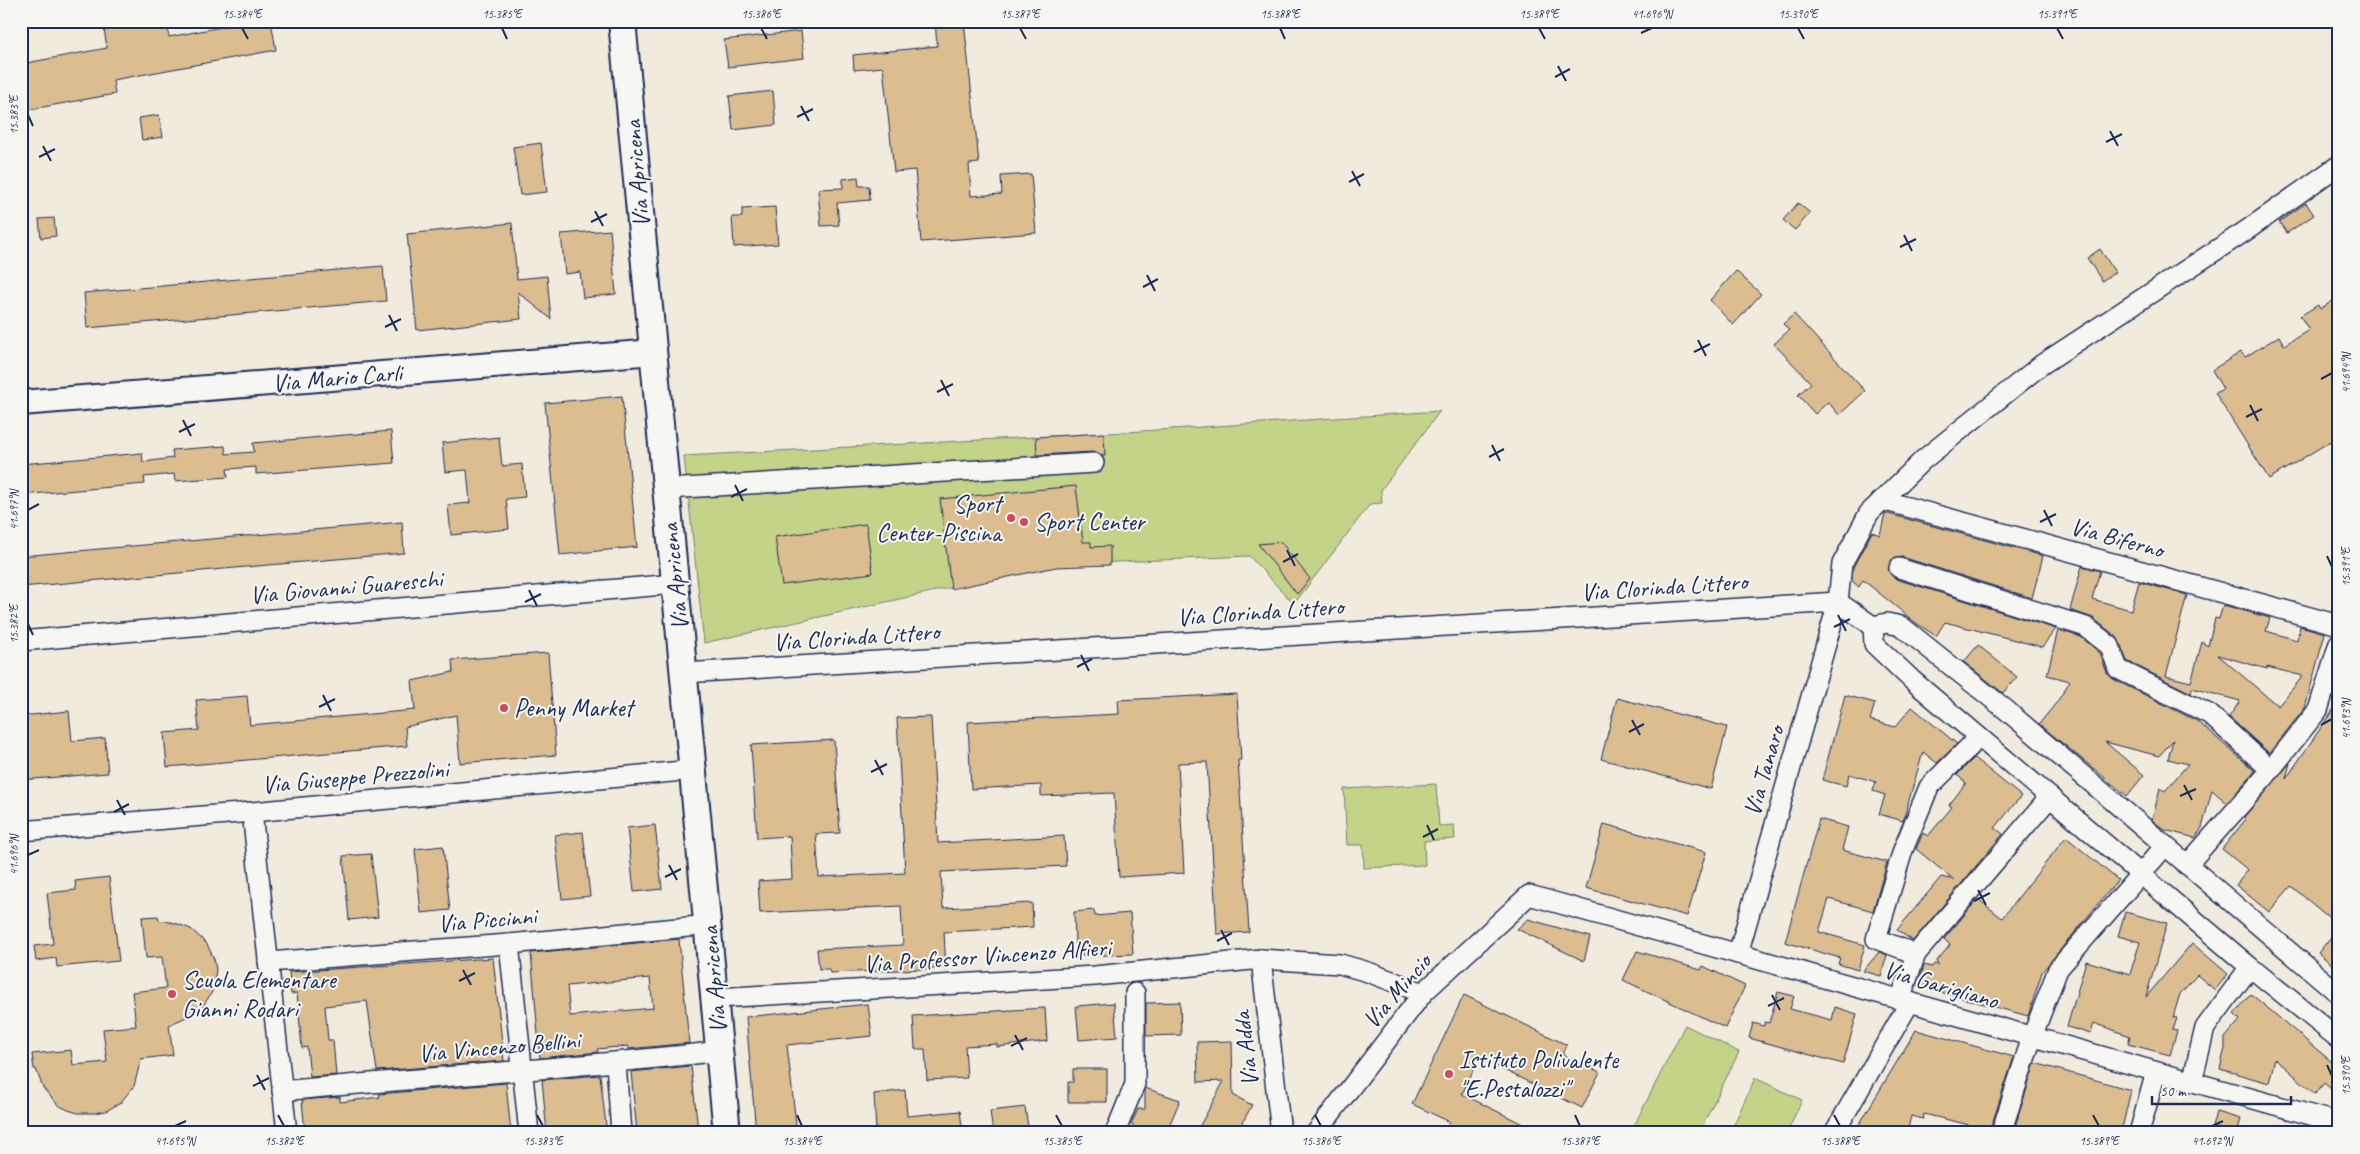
<svg xmlns="http://www.w3.org/2000/svg" width="2360" height="1154" font-family="Caveat,sans-serif">
	<rect width="100%" height="100%" fill="#f1ebde"/>
	<filter id="ink" filterUnits="userSpaceOnUse"><feTurbulence type="fractalNoise" baseFrequency=".02" numOctaves="2"/><feDisplacementMap in="SourceGraphic" scale="10" xChannelSelector="R" yChannelSelector="G"/><feConvolveMatrix kernelMatrix="1 2 1 2 8 2 1 2 1" color-interpolation-filters="sRGB"/></filter>
	<g filter="url(#ink)">
		<!-- green -->
		<g fill="#c3d388" stroke="#6f8173">
			<path d="M1440,411L1381,490L1382,503L1370,504L1294,604L1249,556L1051,565L704,643L684,456L1127,432Z"/>
			<path d="M1436,784L1439,826L1454,825L1455,839L1424,841L1425,865L1364,868L1363,845H1347L1344,789Z"/>
			<path d="M1685,1025L1739,1052L1699,1133H1638L1632,1130Z"/>
			<path d="M1755,1078L1802,1100L1787,1133H1730Z"/>
		</g>
		<!-- building -->
		<g fill="#dbbd8f" stroke="#1b2f5e" fill-rule="evenodd">
			<path d="M148,21H167L169,37L252,21H271L276,50L113,80L115,94L21,111V64L107,48L104,29Z"/>
			<path d="M935,21H964L979,163L969,164L971,196L1002,194L1001,176L1031,174L1036,233L921,242L915,170L894,172L883,67L854,70L853,55L937,46Z"/>
			<path d="M801,31L804,58L728,67L724,40Z"/>
			<path d="M773,91L776,125L733,130L729,96Z"/>
			<path d="M159,115L163,137L142,140L139,118Z"/>
			<path d="M541,143L547,192L520,195L513,147Z"/>
			<path d="M858,177L859,186H869L870,200L837,203L839,225L821,226L818,189L843,188V179Z"/>
			<path d="M1798,203L1810,213L1795,230L1783,220Z"/>
			<path d="M2306,203L2314,215L2287,233L2279,222Z"/>
			<path d="M775,207L778,244L734,247L732,217H742V209Z"/>
			<path d="M54,218L56,236L41,238L39,219Z"/>
			<path d="M512,223L517,279L547,276L551,319L518,292L521,319L417,330L407,234Z"/>
			<path d="M610,230L616,294L583,298L580,272L565,274L561,234Z"/>
			<path d="M2100,249L2115,272L2102,281L2087,258Z"/>
			<path d="M383,266L386,301L87,328L84,293Z"/>
			<path d="M1736,271L1761,294L1733,325L1710,300Z"/>
			<path d="M2339,297V436L2269,479L2215,393L2223,389L2212,370L2241,352L2245,357L2279,336L2284,345L2309,330L2300,316L2318,305L2320,309Z"/>
			<path d="M1794,314L1865,391L1839,415L1828,402L1815,414L1798,395L1811,383L1774,344L1789,330L1783,324Z"/>
			<path d="M622,396L637,547L560,555L545,403Z"/>
			<path d="M391,431L394,463L256,474V467L227,469L228,477L175,481L174,474L144,477L145,484L21,495V464L142,453L143,462L173,458L172,450L225,446L226,454L254,452L253,443Z"/>
			<path d="M1104,433L1105,456L1093,452L1037,455L1036,437Z"/>
			<path d="M499,437L502,466L522,464L525,497L506,499L509,529L451,535L448,505L470,503L467,470L445,472L442,443Z"/>
			<path d="M1076,486L1083,542H1091V547L1110,546V565L1056,567L951,589L940,499Z"/>
			<path d="M1885,513L2043,556L2032,598L1902,557L1892,559L1888,570L1896,579L2056,629L2042,647L1945,622L1936,636L1916,623L1863,580L1859,587L1852,581L1853,567L1872,532L1880,535Z"/>
			<path d="M402,522L404,553L21,587V556Z"/>
			<path d="M866,524L873,573L782,585L775,537Z"/>
			<path d="M1281,542L1310,579L1297,594L1258,544Z"/>
			<path d="M2082,566L2100,571L2092,599L2131,610L2139,582L2187,595L2166,676L2191,682L2202,642L2208,646L2215,618L2219,619L2223,605L2270,618L2266,631L2297,640L2300,626L2325,633L2305,708L2269,753L2229,717L2240,701L2192,688L2191,693L2127,661L2117,637L2093,618L2070,610ZM2218,655L2267,669V667L2303,676L2278,706Z"/>
			<path d="M2058,630L2081,637L2100,653L2107,673L2113,679L2197,721L2255,771L2227,803L2212,790L2202,828L2195,838L2165,830L2152,820L2160,788L2165,791L2188,764L2168,759L2173,740L2159,756L2105,742L2144,775L2127,796L2039,724L2057,702L2070,681L2047,675Z"/>
			<path d="M1978,645L2017,677L2003,693L1964,662Z"/>
			<path d="M548,653L556,755L460,763L456,715L405,727L407,746L167,767L164,733L199,730L196,700L247,696L250,725L415,710L412,681L453,672L452,660Z"/>
			<path d="M1237,694L1241,760H1238L1249,932L1217,934L1207,762L1178,763L1184,873L1119,877L1114,793L1041,796V785L971,789L968,722L1119,714L1118,700Z"/>
			<path d="M1845,695L1875,703L1870,720L1895,727L1912,707L1957,744L1937,763L1923,752L1903,821L1879,814L1885,795L1873,791L1876,782L1849,774L1846,786L1822,780Z"/>
			<path d="M1617,698L1727,727L1711,789L1601,759Z"/>
			<path d="M2339,701V926L2291,886L2269,912L2236,885L2248,870L2222,849L2246,819L2244,817L2290,763L2286,779Z"/>
			<path d="M69,711L72,741L105,738L108,773L21,780V716Z"/>
			<path d="M931,717L938,843L1064,836L1066,866L941,872L943,908L1032,903L1033,927L944,932L946,968L830,973L829,969H819L817,949L903,945L901,906L760,913L758,881L792,879L790,836L757,838L751,745L834,740L840,833L816,834L819,877L905,873L897,718Z"/>
			<path d="M1974,758L2021,796L1995,828L2003,834L1913,941L1897,930L1941,877L1954,880L1916,849L1923,833L1928,836L1952,807L1949,805L1966,783L1957,775Z"/>
			<path d="M1819,819L1848,827L1842,850L1887,862L1873,911L1829,899L1819,932L1865,945L1858,970L1838,964L1840,958L1785,942Z"/>
			<path d="M1604,824L1706,852L1687,916L1586,888Z"/>
			<path d="M655,825L662,889L634,892L627,828Z"/>
			<path d="M583,832L590,896L562,899L555,835Z"/>
			<path d="M2066,837L2118,880L2042,972L2028,1016L1918,986L1924,965L1932,967L1934,964L1939,965L1936,962L1950,945L1944,939L1978,899L2002,918Z"/>
			<path d="M443,846L450,910L421,913L415,849Z"/>
			<path d="M371,854L378,917L349,920L343,856Z"/>
			<path d="M109,877L119,961L57,967L56,958L36,961L34,946L53,944L47,893L76,890L75,881Z"/>
			<path d="M1094,910L1095,916L1130,913L1133,954L1082,956L1081,943L1075,944L1074,912Z"/>
			<path d="M2125,912L2167,923L2146,997L2192,943L2228,974L2215,990L2197,975L2180,994L2173,1017L2177,1018L2173,1030L2177,1031L2170,1055L2128,1044L2130,1036L2094,1023L2091,1034L2067,1027L2086,961L2130,974L2140,942L2118,936Z"/>
			<path d="M158,916L159,920L175,923L191,929L207,944L214,959L216,970L212,992L203,1006L195,1013L169,1025L173,1055L141,1059L134,1086L120,1103L106,1111L95,1113H78L68,1110L58,1105L43,1088L36,1069H34L32,1054L71,1050L73,1065L107,1062L103,1029L136,1026L132,992L166,988L162,957L146,958L142,917Z"/>
			<path d="M1528,919L1590,937L1584,961L1517,929Z"/>
			<path d="M2339,927V970L2318,953Z"/>
			<path d="M679,939L689,1043L628,1049V1046L597,1049L598,1052L540,1058L531,953ZM650,978L653,1008L570,1016L567,986Z"/>
			<path d="M1637,951L1701,970L1703,966L1745,986L1725,1028L1623,980Z"/>
			<path d="M1879,952L1887,955L1881,976L1863,971Z"/>
			<path d="M493,958L504,1061L377,1071L367,1001L325,1006L328,1040H333L336,1075L310,1077L307,1047L302,1048L297,993L291,994L289,972Z"/>
			<path d="M1778,992L1794,996L1790,1009L1832,1020L1835,1007L1857,1014L1843,1064L1749,1038L1753,1023L1764,1026L1765,1022L1769,1023Z"/>
			<path d="M2251,994L2339,1068V1096L2324,1083L2315,1094L2275,1058L2269,1083L2220,1069L2225,1048V1038L2240,1020L2234,1014Z"/>
			<path d="M1464,995L1567,1045L1562,1054L1600,1072L1582,1108L1479,1058L1462,1094L1541,1133H1444L1450,1122L1412,1104Z"/>
			<path d="M1180,1002L1181,1035L1146,1036V1003Z"/>
			<path d="M1114,1003L1117,1037L1079,1040L1076,1006Z"/>
			<path d="M868,1004L872,1036L787,1045L797,1133H756L746,1017Z"/>
			<path d="M1045,1008L1047,1041L997,1047V1044L965,1046L967,1078L927,1080L925,1049H915L913,1016Z"/>
			<path d="M1916,1030L2014,1057L1990,1130L1924,1114L1923,1119L1911,1116L1907,1133H1854Z"/>
			<path d="M1232,1041L1233,1095L1252,1105L1237,1133H1196L1224,1081L1198,1082L1197,1042Z"/>
			<path d="M2035,1063L2131,1090L2121,1133H2013Z"/>
			<path d="M691,1066L698,1130L678,1133H637L631,1072Z"/>
			<path d="M1073,1069H1107V1102H1068V1082H1073Z"/>
			<path d="M600,1075L607,1133H547L542,1080Z"/>
			<path d="M506,1083L511,1133H305L302,1100L340,1097V1102L380,1097L379,1094Z"/>
			<path d="M1145,1088L1180,1100L1166,1133H1150L1131,1125L1138,1109H1145Z"/>
			<path d="M905,1090L907,1116L960,1111L963,1133H876L874,1094Z"/>
			<path d="M1025,1107L1029,1133H993L990,1111Z"/>
			<path d="M2216,1112L2241,1119L2237,1133L2212,1127Z"/>
		</g>
		<g fill="none" stroke-linecap="round" stroke-linejoin="round">
			<defs>
				<g id="minor">
					<path d="M667,489L1094,463"/>
					<path d="M1882,500L2339,625"/>
					<path d="M1899,568L2086,627L2110,646L2118,669L2209,714L2271,770"/>
					<path d="M1838,602L1873,626"/>
					<path d="M21,641L675,584"/>
					<path d="M684,673L1838,602"/>
					<path d="M252,812L287,1133"/>
					<path d="M21,831L252,812L693,770"/>
					<path d="M2187,865L2264,778L2318,710L2339,643"/>
					<path d="M509,944L529,1133"/>
					<path d="M1738,954L1838,602L1842,564L1869,513L1923,460L2041,365L2247,230L2339,165"/>
					<path d="M1916,954L1876,939L1903,850L1929,787L1979,737"/>
					<path d="M1261,959L1281,1133"/>
					<path d="M268,962L509,944L709,925"/>
					<path d="M2339,994L2005,709L1901,626L1887,623L1873,626L1874,644L1912,680L2250,967L2339,1039"/>
					<path d="M716,998L1095,976L1261,959L1340,964L1368,972L1423,993"/>
					<path d="M1900,1000L1916,954L2050,797"/>
					<path d="M616,1063L621,1133"/>
					<path d="M2192,1082L2205,1028L2250,967"/>
					<path d="M282,1091C428,1077 575,1068 721,1051"/>
					<path d="M1115,1133L1135,1084V993"/>
					<path d="M1316,1133L1423,993L1529,895L2339,1123"/>
					<path d="M1834,1133L1910,1002"/>
					<path d="M2001,1133L2032,1037L2058,969L2165,846"/>
					<path d="M2139,1133L2156,1072"/>
				</g>
				<path id="tertiary" d="M21,403L654,352"/>
				<path id="secondary" d="M622,21L727,1133"/>
			</defs>
			<!-- minor casing -->
			<use href="#minor" stroke="#1b2f5e" stroke-width="22"/>
			<!-- tertiary casing -->
			<use href="#tertiary" stroke="#1b2f5e" stroke-width="28"/>
			<!-- secondary casing -->
			<use href="#secondary" stroke="#1b2f5e" stroke-width="30"/>
			<!-- minor -->
			<use href="#minor" stroke="#f6f6f2" stroke-width="19"/>
			<!-- tertiary -->
			<use href="#tertiary" stroke="#f6f6f2" stroke-width="24"/>
			<!-- secondary -->
			<use href="#secondary" stroke="#f6f6f2" stroke-width="26"/>
		</g>
	</g>
	<!-- ticks -->
	<path fill="none" stroke="#1b2f5e" stroke-width="2" d="M242,28L248,39M502,28L507,39M761,28L767,39M1020,28L1026,39M1280,28L1285,39M1539,28L1545,39M1798,28L1804,39M2057,28L2063,39M1641,33L1652,28M1558,66L1566,81M1555,77L1570,69M801,106L809,121M28,115L33,126M797,117L813,109M2110,131L2118,146M2106,142L2122,134M43,146L51,161M39,157L55,149M1352,171L1360,186M1349,182L1364,174M595,211L603,226M591,222L607,214M1904,235L1912,251M1900,247L1916,239M1147,275L1155,291M1143,287L1158,279M389,315L397,331M385,327L401,319M1698,340L1706,356M1694,352L1710,344M2321,379L2332,373M941,380L949,396M937,392L953,384M2250,405L2258,421M2246,417L2262,409M183,420L191,436M179,432L195,424M1492,445L1500,461M1489,457L1504,449M735,485L743,501M731,497L747,489M28,510L39,504M2044,510L2052,526M2040,522L2056,514M1287,550L1295,566M2327,556L2332,567M1283,562L1298,554M529,590L537,606M525,602L541,594M1838,615L1846,631M28,624L33,635M1834,627L1850,619M1081,655L1089,671M1077,667L1092,659M323,695L331,711M319,707L335,699M1632,720L1640,735M2321,725L2332,719M1629,732L1644,724M875,760L883,775M871,772L887,764M2184,785L2192,800M2180,796L2196,789M117,800L125,815M114,812L129,804M1427,825L1434,840M1423,837L1438,829M28,855L39,850M669,865L677,880M665,877L681,869M1978,890L1986,905M1974,901L1990,893M1221,930L1229,945M1217,941L1232,933M463,970L471,985M459,981L475,973M1772,995L1780,1010M1768,1006L1784,998M1015,1035L1023,1050M1011,1046L1027,1038M2327,1065L2332,1076M257,1075L265,1090M253,1086L269,1078M278,1115L284,1126M537,1115L543,1126M797,1115L802,1126M1056,1115L1062,1126M1315,1115L1321,1126M1575,1115L1580,1126M1834,1115L1840,1126M2093,1115L2099,1126M175,1126L186,1121M2212,1126L2223,1121"/>
	<!-- markers -->
	<g fill="#d1495b" stroke="#f6f6f2" stroke-width="2">
		<circle cx="1011" cy="518" r="5"/>
		<circle cx="1024" cy="522" r="5"/>
		<circle cx="504" cy="708" r="5"/>
		<circle cx="172" cy="994" r="5"/>
		<circle cx="1449" cy="1074" r="5"/>
	</g>
	<g text-anchor="middle" dominant-baseline="central" stroke-width="4" stroke-linejoin="round" paint-order="stroke">
		<!-- street labels -->
		<g font-size="25" fill="#1b2f5e" stroke="#f6f6f2">
			<text transform="translate(637 174) rotate(-95)">Via Apricena</text>
			<text transform="translate(337 378) rotate(-5)">Via Mario Carli</text>
			<text transform="translate(2117 538) rotate(15)">Via Biferno</text>
			<text transform="translate(675 577) rotate(-96)">Via Apricena</text>
			<text transform="translate(346 587) rotate(-5)">Via Giovanni Guareschi</text>
			<text transform="translate(1664 587) rotate(-4)">Via Clorinda Littero</text>
			<text transform="translate(1260 612) rotate(-4)">Via Clorinda Littero</text>
			<text transform="translate(856 637) rotate(-4)">Via Clorinda Littero</text>
			<text transform="translate(1764 771) rotate(-74)">Via Tanaro</text>
			<text transform="translate(355 777) rotate(-5)">Via Giuseppe Prezzolini</text>
			<text transform="translate(487 920) rotate(-5)">Via Piccinni</text>
			<text transform="translate(987 956) rotate(-4)">Via Professor Vincenzo Alfieri</text>
			<text transform="translate(714 980) rotate(-95)">Via Apricena</text>
			<text transform="translate(1941 985) rotate(16)">Via Garigliano</text>
			<text transform="translate(1397 991) rotate(-49)">Via Mincio</text>
			<text transform="translate(499 1047) rotate(-5)">Via Vincenzo Bellini</text>
			<text transform="translate(1246 1049) rotate(-97)">Via Adda</text>
		</g>
		<!-- poi labels -->
		<g font-size="25" fill="#1b2f5e" stroke="#f6f6f2" text-anchor="start">
			<text x="1001" y="504" text-anchor="end">Sport<tspan x="1001" dy="29">Center-Piscina</tspan></text>
			<text x="1034" y="522">Sport Center</text>
			<text x="514" y="708">Penny Market</text>
			<text x="182" y="980">Scuola Elementare<tspan x="182" dy="29">Gianni Rodari</tspan></text>
			<text x="1459" y="1060">Istituto Polivalente<tspan x="1459" dy="29">"E.Pestalozzi"</tspan></text>
		</g>
	</g>
	<!-- margin -->
	<rect width="2360" height="1154" fill="none" stroke="#f6f6f2" stroke-width="55"/>
	<!-- scale -->
	<path d="M2152 1096v8h139v-8" fill="none" stroke="#1b2f5e" stroke-width="2.5"/>
	<text x="2160" y="1096" font-size="15" fill="#1b2f5e" stroke="#f6f6f2" stroke-width="4" paint-order="stroke">50 m</text>
	<rect x="28" y="28" width="2304" height="1098" fill="none" stroke="#1b2f5e" stroke-width="2"/>
	<g font-size="12" text-anchor="middle" fill="#1b2f5e">
		<text x="242" y="18">15.384°E</text>
		<text x="502" y="18">15.385°E</text>
		<text x="761" y="18">15.386°E</text>
		<text x="1020" y="18">15.387°E</text>
		<text x="1280" y="18">15.388°E</text>
		<text x="1539" y="18">15.389°E</text>
		<text x="1652" y="18">41.696°N</text>
		<text x="1798" y="18">15.390°E</text>
		<text x="2057" y="18">15.391°E</text>
		<text transform="translate(14 115) rotate(-90)" y="4">15.383°E</text>
		<text transform="translate(2346 373) rotate(-90)" y="4">41.694°N</text>
		<text transform="translate(14 510) rotate(-90)" y="4">41.697°N</text>
		<text transform="translate(2346 567) rotate(-90)" y="4">15.391°E</text>
		<text transform="translate(14 624) rotate(-90)" y="4">15.382°E</text>
		<text transform="translate(2346 719) rotate(-90)" y="4">41.693°N</text>
		<text transform="translate(14 855) rotate(-90)" y="4">41.696°N</text>
		<text transform="translate(2346 1076) rotate(-90)" y="4">15.390°E</text>
		<text x="175" y="1145">41.695°N</text>
		<text x="284" y="1145">15.382°E</text>
		<text x="543" y="1145">15.383°E</text>
		<text x="802" y="1145">15.384°E</text>
		<text x="1062" y="1145">15.385°E</text>
		<text x="1321" y="1145">15.386°E</text>
		<text x="1580" y="1145">15.387°E</text>
		<text x="1840" y="1145">15.388°E</text>
		<text x="2099" y="1145">15.389°E</text>
		<text x="2212" y="1145">41.692°N</text>
	</g>
</svg>
